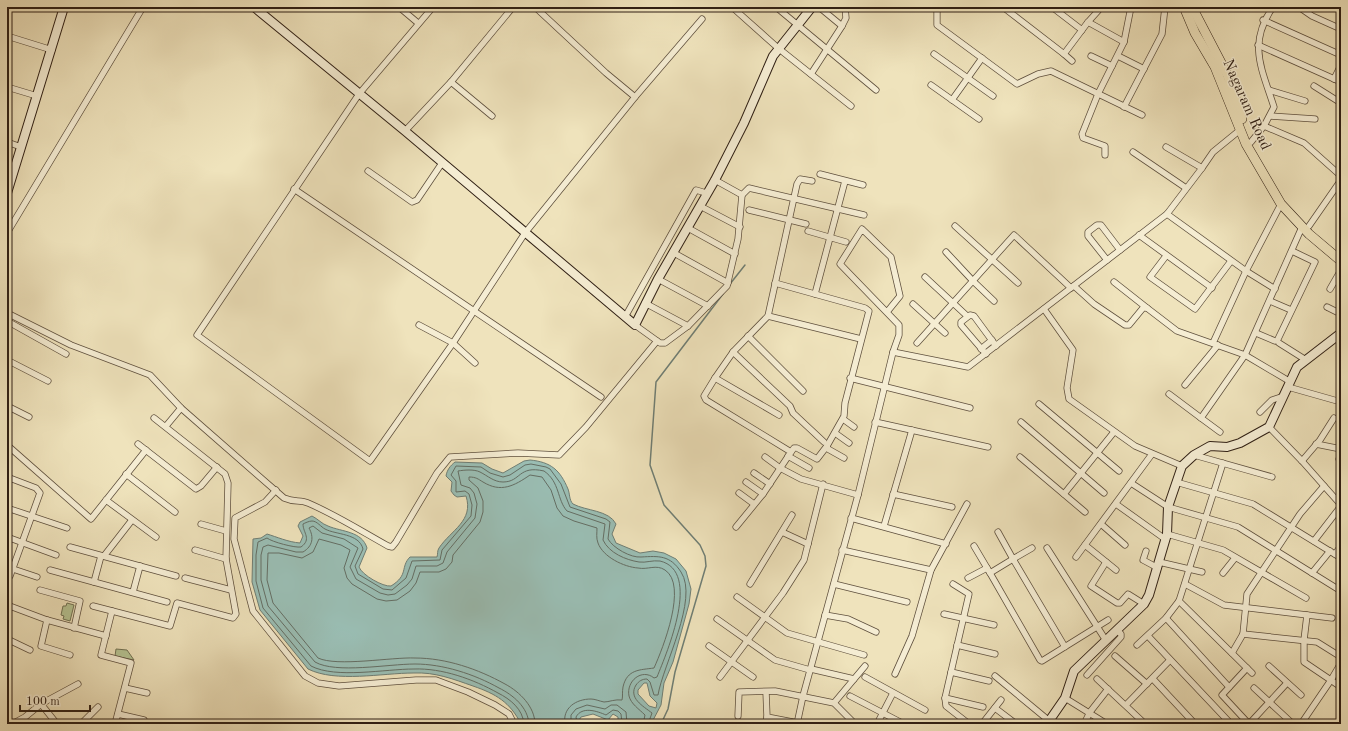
<svg xmlns="http://www.w3.org/2000/svg" width="1348" height="731" font-family="'Old Standard TT',serif">
	<rect width="100%" height="100%" fill="#efe3bc"/>
	<filter id="stains"><feTurbulence type="fractalNoise" baseFrequency=".005" numOctaves="4"/><feColorMatrix values="0 0 0 0 .2 0 0 0 0 .09 0 0 0 0 .02 0 0 0 .5 -.17"/></filter>
	<radialGradient id="worn" r=".72"><stop offset=".6" stop-color="#630" stop-opacity="0"/><stop offset="1" stop-color="#630" stop-opacity=".3"/></radialGradient>
	<!-- green -->
	<g fill="#b6c493" stroke="#727254">
		<path d="M67,603L74,605L70,621L63,619L64,616L61,615L63,606H66Z"/>
		<path d="M116,649L127,650L134,660L115,656Z"/>
	</g>
	<!-- water -->
	<path fill="#9abeb4" stroke="#6f7e74" fill-rule="evenodd" d="M530,460C551,462 560,470 568,489C570,494 569,500 573,504C586,511 609,510 616,524L612,534L616,543L640,553L653,551L664,553L676,559L686,571L691,589L689,604L673,662L664,683L661,705L651,724H618V717L613,714L608,720L593,714L581,717L579,720L582,724H521C510,702 496,694 473,686C453,679 435,672 414,673C382,673 336,683 308,669L260,610L252,582L253,539L261,538L267,534C277,537 288,542 300,543L303,536L298,526L300,522L312,516C318,519 322,524 328,526C342,532 362,531 367,548L359,567C362,575 383,587 391,586C409,575 400,567 410,557H437C438,554 437,551 439,548C451,530 474,521 466,496L457,497L454,495L451,491L452,482L446,476C447,470 450,466 455,462L482,463L492,469L503,473L524,461ZM644,683H647L650,696L657,703L656,708L649,706L638,694V690Z"/>
	<g fill="none" stroke-linecap="round" stroke-linejoin="round">
		<!-- shore -->
		<g stroke="#646e64" stroke-width="1">
			<path d="M524,724C523,709 510,699 498,693C473,679 442,668 414,669C385,669 336,679 311,666L263,608L256,581V555L258,542L267,538C272,542 295,548 301,547C312,539 303,533 303,524C305,523 309,521 312,521C317,521 321,527 325,529C336,535 359,533 363,549L355,566L358,574L383,589L392,590L406,578L412,561L440,560L442,550L471,516L472,505L469,494L465,491L456,492V481L451,475L456,466L481,467L490,473L503,477L510,475L525,465L531,464L546,467L550,469L561,484L570,507L606,519L610,522L608,539C613,548 631,558 641,557C659,556 670,555 681,572C699,599 663,665 658,695H654L650,682L647,679C642,679 639,681 636,685C628,698 643,706 652,713L648,724"/>
			<path d="M529,724C528,707 513,695 499,688C474,674 443,664 415,664C388,664 336,674 315,662L268,606L261,580V555L263,547L268,545L296,552H303C313,546 314,537 309,528L313,526L322,533L344,539L358,548L350,567L356,579L380,593L388,595L395,594L407,585L412,579L416,566H437L443,563L447,552L475,518L477,504L474,493L470,488L461,485L458,471C464,470 474,469 480,472C488,476 494,482 503,482C521,482 518,465 544,471C560,482 557,500 567,511L605,524L603,540C609,553 626,560 639,562C646,563 652,560 660,561C702,571 667,652 657,677L654,678C642,668 626,681 629,696C631,704 639,709 645,715L643,724"/>
			<path d="M535,724C535,707 520,692 505,684C478,669 446,658 415,658C392,657 337,667 318,658L273,603L267,580L268,553H279L302,558L313,552L319,539L341,545L350,550L344,568L347,578L352,584L377,599L386,601L397,600L410,591L416,583L420,572H439L446,569L452,562L453,555L480,522L483,512V501L478,488L469,480V477C476,477 478,479 483,482C501,493 514,486 530,475L542,477L551,490L557,508L563,516L574,521L597,528C597,533 596,538 598,543C603,557 624,567 638,568C648,570 656,564 665,570C688,585 663,648 654,668C640,670 627,669 623,687C622,692 623,696 622,700C615,699 609,702 604,702C599,701 595,699 591,699C576,699 562,708 565,724"/>
			<path d="M571,724V715L576,709L587,705L605,709L611,705H617L626,712L627,724"/>
			<path d="M577,724L576,717C582,706 597,711 606,715L613,710L618,711L621,714L622,724"/>
		</g>
		<!-- stream -->
		<g stroke="#6f7e74" stroke-width="1.5">
			<path d="M730,284L745,265"/>
			<path d="M661,724L668,709L675,672L706,566L705,556L700,545L664,505L650,465L656,382L723,294"/>
		</g>
		<defs>
			<g id="street">
				<path d="M399,7L418,23"/>
				<path d="M433,7L359,94L197,335L370,461L453,343L525,233L635,97L702,19"/>
				<path d="M535,7L606,73L635,97"/>
				<path d="M732,7L778,48L851,106"/>
				<path d="M776,7L876,90"/>
				<path d="M819,7L842,26"/>
				<path d="M937,7V25L1017,84L1038,74L1051,71L1142,115"/>
				<path d="M1003,7L1064,54L1082,30"/>
				<path d="M1052,7L1082,30L1088,22L1124,42"/>
				<path d="M1299,7L1312,16L1341,29"/>
				<path d="M1263,20L1341,55"/>
				<path d="M1088,22L1098,11L1095,7"/>
				<path d="M7,36L52,50"/>
				<path d="M1258,45L1341,82"/>
				<path d="M934,54L993,96"/>
				<path d="M1064,54L1072,61"/>
				<path d="M1091,56L1112,66"/>
				<path d="M1118,56L1144,69"/>
				<path d="M811,74L842,26L846,18L845,7"/>
				<path d="M1334,79L1341,65"/>
				<path d="M451,82L492,116"/>
				<path d="M931,85L979,119"/>
				<path d="M1314,86L1341,103"/>
				<path d="M7,87L37,96"/>
				<path d="M1269,90L1305,101"/>
				<path d="M952,100L982,58"/>
				<path d="M1124,107L1162,34L1165,7"/>
				<path d="M1270,116L1315,119"/>
				<path d="M1264,126L1304,143L1341,176"/>
				<path d="M405,131L451,82L513,7"/>
				<path d="M7,142L21,147"/>
				<path d="M1251,142L1264,126L1274,107C1262,69 1247,44 1273,7"/>
				<path d="M1166,147L1202,168"/>
				<path d="M1133,152L1186,188"/>
				<path d="M1105,155V146L1083,138L1082,134L1098,94L1124,42L1131,7"/>
				<path d="M368,171L412,202L417,200L442,163"/>
				<path d="M820,174L863,185"/>
				<path d="M715,180L742,195L749,188L864,215"/>
				<path d="M294,189L601,397"/>
				<path d="M700,206L740,227"/>
				<path d="M749,210L806,224"/>
				<path d="M1167,214L1246,271L1275,289"/>
				<path d="M955,226L1018,283"/>
				<path d="M1309,226L1341,180"/>
				<path d="M688,228L735,254"/>
				<path d="M808,231L846,242"/>
				<path d="M7,233L143,7"/>
				<path d="M1139,235L1212,288"/>
				<path d="M946,252L973,281L994,301"/>
				<path d="M674,253L728,283"/>
				<path d="M1166,256L1150,277L1195,309L1231,261"/>
				<path d="M1107,260L1088,236V232L1097,225H1101L1120,250"/>
				<path d="M925,277L966,315"/>
				<path d="M658,279L708,306"/>
				<path d="M1114,282L1147,308"/>
				<path d="M775,283L865,308L869,311L845,403L844,416L827,446L828,449L844,458"/>
				<path d="M1074,286L1094,304L1125,325H1129L1143,308H1147L1177,331L1245,355L1289,381"/>
				<path d="M1330,289L1341,270"/>
				<path d="M815,294L845,181"/>
				<path d="M1270,301L1291,310"/>
				<path d="M645,303L688,326"/>
				<path d="M913,304L945,333"/>
				<path d="M1327,307L1341,314"/>
				<path d="M1044,309L1073,350L1067,388L1069,399L1135,446L1182,466"/>
				<path d="M7,313L71,345L150,375L181,408L166,426"/>
				<path d="M768,316L861,339"/>
				<path d="M625,317L696,190L706,193"/>
				<path d="M7,321L66,354"/>
				<path d="M419,325L453,343L475,363"/>
				<path d="M635,325L660,343H665L688,326L727,286L738,239L742,195"/>
				<path d="M1256,333L1275,341"/>
				<path d="M748,336L803,391"/>
				<path d="M1278,339L1315,262L1292,251"/>
				<path d="M917,343L1014,235L1071,288"/>
				<path d="M1213,343L1246,271L1281,204"/>
				<path d="M1279,343L1306,360"/>
				<path d="M981,349L992,340"/>
				<path d="M733,352L790,406L793,413L824,442"/>
				<path d="M893,352L968,367L1167,214L1202,168L1213,152L1240,130"/>
				<path d="M986,354L961,325V322L970,315L974,316L996,346"/>
				<path d="M7,360L48,381"/>
				<path d="M715,378L779,415"/>
				<path d="M850,378L970,408"/>
				<path d="M1185,385L1218,345"/>
				<path d="M1288,387L1341,402"/>
				<path d="M1169,394L1201,418"/>
				<path d="M1039,404L1119,471"/>
				<path d="M7,406L29,417"/>
				<path d="M181,408L284,498C295,503 300,499 308,503C336,515 361,531 388,546L392,547L396,542L437,473L450,457L518,453L559,455L586,427L657,341"/>
				<path d="M1260,412L1272,400L1284,396"/>
				<path d="M843,419L854,427"/>
				<path d="M875,422L988,447"/>
				<path d="M1021,422L1104,493"/>
				<path d="M1269,427L1302,461L1341,505"/>
				<path d="M1220,432L1201,418L1245,355L1302,227"/>
				<path d="M835,433L849,443"/>
				<path d="M138,444L196,489L201,486L217,467"/>
				<path d="M1316,444L1341,449"/>
				<path d="M7,445L91,519L146,450"/>
				<path d="M791,452L794,448H797L817,459L827,446"/>
				<path d="M1194,455L1272,477"/>
				<path d="M788,456L809,468"/>
				<path d="M1341,456L1339,459L1341,461"/>
				<path d="M765,457L780,468L801,479L858,495"/>
				<path d="M1020,457L1085,512"/>
				<path d="M1302,461L1320,440L1334,418"/>
				<path d="M754,473L770,484"/>
				<path d="M126,474L175,512"/>
				<path d="M7,477L36,488L40,493L10,576L7,578"/>
				<path d="M746,482L763,494"/>
				<path d="M1176,482L1253,504L1341,558"/>
				<path d="M1131,483L1168,507L1238,527L1341,591"/>
				<path d="M276,490L265,502L235,518L234,539L253,611L305,676L318,683L339,686L416,680H436L468,692L495,705L509,714L514,724"/>
				<path d="M739,493L754,504"/>
				<path d="M893,494L952,507"/>
				<path d="M1064,494L1114,432"/>
				<path d="M106,500L156,537"/>
				<path d="M1116,504L1165,539"/>
				<path d="M7,508L67,528"/>
				<path d="M851,518L946,544"/>
				<path d="M201,524L226,531"/>
				<path d="M1101,524L1125,545"/>
				<path d="M884,526L912,430"/>
				<path d="M736,527L763,494L791,452L706,400L704,396L715,378L733,352L768,316L797,184L800,179L812,181"/>
				<path d="M782,532L808,544"/>
				<path d="M998,532L1013,559L1032,548"/>
				<path d="M1167,534L1223,550L1306,598"/>
				<path d="M7,537L56,555"/>
				<path d="M1314,541L1341,506"/>
				<path d="M1085,545L1116,570"/>
				<path d="M974,546L990,573"/>
				<path d="M70,547L176,576"/>
				<path d="M1047,548L1105,639"/>
				<path d="M195,550L226,559"/>
				<path d="M842,550L931,570"/>
				<path d="M1146,551L1143,560L1158,568"/>
				<path d="M1335,554L1341,546"/>
				<path d="M104,556L132,520"/>
				<path d="M1076,557L1152,454"/>
				<path d="M1106,562L1091,586L1117,603H1120L1128,594L1144,604"/>
				<path d="M1159,562L1202,572"/>
				<path d="M13,569L37,577"/>
				<path d="M50,570L167,602"/>
				<path d="M1223,573L1235,558"/>
				<path d="M1312,573L1330,551"/>
				<path d="M185,578L231,590"/>
				<path d="M968,578L987,568"/>
				<path d="M94,582L101,556"/>
				<path d="M750,584L792,515"/>
				<path d="M834,584L907,602"/>
				<path d="M953,584L969,594L945,698L946,706L969,724"/>
				<path d="M1185,584L1224,605L1332,618"/>
				<path d="M40,590L80,601L74,628"/>
				<path d="M133,592L140,566"/>
				<path d="M737,597L787,633L864,655"/>
				<path d="M1179,601L1252,673"/>
				<path d="M7,605L47,620L106,636"/>
				<path d="M93,606L170,626L177,603L233,618L236,614L226,559L228,483L225,474L154,418"/>
				<path d="M112,611L101,655L131,663L115,724"/>
				<path d="M944,614L994,625"/>
				<path d="M825,615L848,619L876,632"/>
				<path d="M1307,615L1304,640V662L1341,687"/>
				<path d="M1166,618L1229,687"/>
				<path d="M717,619L775,660L810,670"/>
				<path d="M47,620L41,646L70,655"/>
				<path d="M1243,634L1317,642L1341,657"/>
				<path d="M1148,636L1231,724"/>
				<path d="M7,639L30,650"/>
				<path d="M957,645L995,654"/>
				<path d="M1137,645L1166,618L1179,601L1223,463"/>
				<path d="M709,646L753,677"/>
				<path d="M1065,647L1013,559L990,573L1040,660L1042,661L1108,620"/>
				<path d="M1232,653L1243,634L1247,594L1300,514L1324,486"/>
				<path d="M1115,656L1147,684"/>
				<path d="M1269,666L1301,695"/>
				<path d="M1247,668L1222,695L1249,724L1287,683"/>
				<path d="M811,669L854,679"/>
				<path d="M951,672L989,681"/>
				<path d="M895,674L912,636L931,570L967,504"/>
				<path d="M1087,675L1121,637V634L1117,630"/>
				<path d="M995,676L1053,724"/>
				<path d="M720,677L783,593L804,560L823,484"/>
				<path d="M865,677L925,710"/>
				<path d="M1097,679L1142,721"/>
				<path d="M1153,679L1195,724"/>
				<path d="M125,688L147,693"/>
				<path d="M1254,688L1293,724"/>
				<path d="M766,692L767,717L798,723"/>
				<path d="M850,696L904,724"/>
				<path d="M945,698L983,707"/>
				<path d="M1065,698L1107,724"/>
				<path d="M834,703L865,666"/>
				<path d="M41,704L57,724"/>
				<path d="M1126,705L1170,660"/>
				<path d="M995,708L1016,724"/>
				<path d="M118,714L144,720"/>
				<path d="M738,716L739,692L775,691L834,703L855,724"/>
				<path d="M12,724L25,717L41,704L78,684"/>
				<path d="M81,724L98,707"/>
				<path d="M766,724L767,717"/>
				<path d="M797,724L803,696L858,495L893,352L899,335V325L840,264L862,229L891,257L900,296L887,312"/>
				<path d="M877,724L893,693"/>
				<path d="M982,724L1001,700"/>
				<path d="M1084,724L1090,712L1108,689"/>
				<path d="M1301,724L1331,680L1341,663"/>
			</g>
			<g id="secondary">
				<path d="M254,7L405,131L635,325L658,279L715,180L744,123L773,56L812,7"/>
				<path d="M7,193L64,7"/>
				<path d="M1047,724L1065,698L1074,671L1144,604L1149,595L1167,534L1168,507L1182,466L1194,455L1210,446L1227,447L1240,443L1269,427L1297,367L1341,333"/>
			</g>
			<g id="primary">
				<path d="M1184,7L1195,33L1215,67L1246,144L1281,204L1309,234L1341,261"/>
				<path d="M1192,7L1228,76L1242,119"/>
			</g>
		</defs>
		<!-- street casing -->
		<use href="#street" stroke="#5f503e" stroke-width="7"/>
		<!-- secondary casing -->
		<use href="#secondary" stroke="#2f1f14" stroke-width="10"/>
		<!-- primary casing -->
		<use href="#primary" stroke="#2f1f14" stroke-width="10"/>
		<!-- street -->
		<use href="#street" stroke="#f5edd3" stroke-width="5.5"/>
		<!-- secondary -->
		<use href="#secondary" stroke="#f5edd3" stroke-width="8"/>
		<!-- primary -->
		<use href="#primary" stroke="#efe3bc" stroke-width="9"/>
	</g>
	<g text-anchor="middle" dominant-baseline="central" stroke-width="3" stroke-linejoin="round" paint-order="stroke">
		<!-- street labels -->
		<g font-size="15" fill="#2f1f14" stroke="#f5edd3">
			<text transform="translate(1246 105) rotate(66)">Nagaram Road</text>
		</g>
	</g>
	<!-- margin -->
	<rect width="1348" height="731" fill="none" stroke="#efe3bc" stroke-width="24"/>
	<rect x="8" y="8" width="1332" height="715" fill="none" stroke="#2f1f14" stroke-width="2"/>
	<rect x="12" y="12" width="1324" height="707" fill="none" stroke="#2f1f14"/>
	<!-- scale -->
	<path d="M20 705v6h70v-6" fill="none" stroke="#2f1f14" stroke-width="2"/>
	<text x="26" y="705" font-size="12" fill="#2f1f14" stroke="#f5edd3" stroke-width="3" paint-order="stroke">100 m</text>
	<rect width="100%" height="100%" filter="url(#stains)"/>
	<rect width="100%" height="100%" fill="url(#worn)"/>
</svg>
